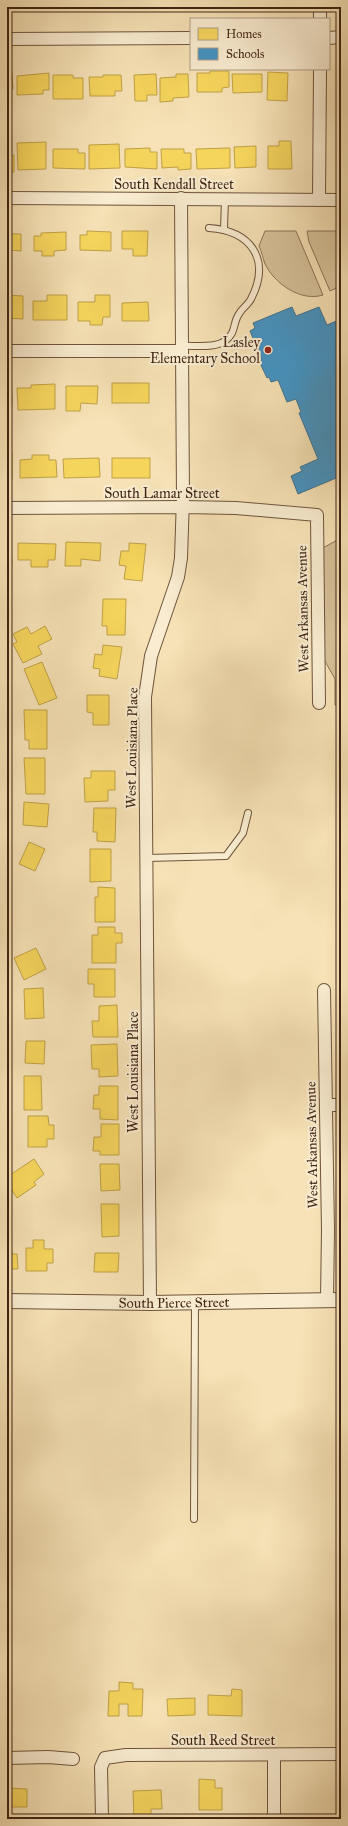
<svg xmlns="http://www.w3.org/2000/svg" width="348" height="1826" font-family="'IM FELL Great Primer',serif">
	<rect width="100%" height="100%" fill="#f6e2b6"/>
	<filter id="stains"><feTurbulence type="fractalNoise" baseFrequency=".005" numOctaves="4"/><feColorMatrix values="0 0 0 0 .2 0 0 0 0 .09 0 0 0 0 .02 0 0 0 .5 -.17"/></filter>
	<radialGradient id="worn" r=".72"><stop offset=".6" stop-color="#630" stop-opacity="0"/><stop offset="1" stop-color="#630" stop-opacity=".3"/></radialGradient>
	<!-- green -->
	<g fill="#d7c29a" stroke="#8c7357">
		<path d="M265,231H296L323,295C301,302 275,284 265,264C263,259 262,252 259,246Z"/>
		<path d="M307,231H341V286L330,291L309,242Z"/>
		<path d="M341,538V705H335V679L322,656L321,549Z"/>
	</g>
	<!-- homes -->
	<g fill="#f6d55c" stroke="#bfa046">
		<rect x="17" y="7" width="28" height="2"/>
		<rect x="138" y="7" width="18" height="2"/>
		<path d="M210,71H229V87L222,88V92H197V73H210Z"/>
		<path d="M268,72L288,73L287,101L267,100Z"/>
		<path d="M7,73H12L13,89H7Z"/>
		<path d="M49,73V90H43V94L17,95V76Z"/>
		<path d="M156,74L157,95H147V101H135L134,75Z"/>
		<path d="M176,74H188L189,97L173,98V101L160,102V78L176,77Z"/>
		<path d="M232,74H262V92L233,93Z"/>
		<path d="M53,75H73V78H83V99H53Z"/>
		<path d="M103,75H121L122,91H115V96H90L89,77H103Z"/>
		<path d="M279,141H291L292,169H268V146H279Z"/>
		<path d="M46,142V169L18,170L17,143Z"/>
		<path d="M119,144L120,168L89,169V145Z"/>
		<path d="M256,146V167L235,168L234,147Z"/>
		<path d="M150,148V152H157V169L125,167V149Z"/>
		<path d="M230,148V168L197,169L196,149Z"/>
		<path d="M53,149H78V153H85V169L53,168Z"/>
		<path d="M161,149H184V153H191V169L178,170V167L162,168Z"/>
		<path d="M7,151V155H14V172H7Z"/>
		<path d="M87,231L111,232V251L80,250V235H87Z"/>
		<path d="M122,231H148L147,256H133V249H122Z"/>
		<path d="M66,232V250L54,251V256H42V251H34V236H41V233Z"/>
		<path d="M7,234H21V251L7,250Z"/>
		<path d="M7,295L23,296V319L7,318Z"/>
		<path d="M47,295H67V320H33V301H47Z"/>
		<path d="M95,295H110V317H103L102,325H90V321H78V302H95Z"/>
		<path d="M148,302L149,321H122V303Z"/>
		<rect x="112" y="383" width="37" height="20"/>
		<path d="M55,384V409L18,410L17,388H31V385Z"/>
		<path d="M7,386V394H12V406L7,407Z"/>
		<path d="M66,386H98L97,404L81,403L80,411H66Z"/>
		<rect x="7" y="453" width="5" height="26"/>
		<path d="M32,455H49V460H56L57,477L20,478V460L32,459Z"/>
		<path d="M99,458L100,477L64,478L63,459Z"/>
		<rect x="112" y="458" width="38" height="20"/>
		<path d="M7,541H11L12,565H7Z"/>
		<path d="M66,542L101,543L100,561L81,559V566H65Z"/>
		<path d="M18,543L56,544L55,560H48V567H31V560H18Z"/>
		<path d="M129,543L146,544L142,581L124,579L126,566L119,565L121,551H129Z"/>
		<path d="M103,599H126L125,635H107V626H102Z"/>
		<path d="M45,626L52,639L38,646L42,654L23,663L13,644L17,642L13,634L27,627L31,634Z"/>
		<path d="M103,645L122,647L117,679L99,676L100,669L93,668L95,654L102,655Z"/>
		<path d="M42,662L57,698L39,705L24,669Z"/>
		<path d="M87,695H109V725H93V713L87,712Z"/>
		<path d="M24,710H47V749H29V740H25Z"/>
		<path d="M24,758H45V794H26Z"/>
		<path d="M91,771H115V790H108V801L85,802L84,778H91Z"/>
		<path d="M24,802L49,804L47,827L23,825Z"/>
		<path d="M94,808H116L115,842L97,841V832H93Z"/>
		<path d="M29,842L45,849L35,871L19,864Z"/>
		<path d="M90,849H111V881L90,882Z"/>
		<path d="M98,887L115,888V922H95V897H98Z"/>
		<path d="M98,927H115V933H122V943H116V963H92V935H98Z"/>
		<path d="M36,948L46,969L24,980L14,958Z"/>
		<path d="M88,969H115V997H94V984H88Z"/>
		<path d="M43,988L44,1018L25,1019L24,989Z"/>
		<path d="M117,1005L118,1037H93L92,1021H99V1006Z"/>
		<path d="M26,1041H45L44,1064L25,1063Z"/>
		<path d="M117,1044L118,1076L99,1077V1069H92L91,1045Z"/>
		<path d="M24,1076H41L42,1110H24Z"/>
		<path d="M99,1086H118V1120L100,1119V1109H93L94,1095H99Z"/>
		<path d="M28,1116H48L49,1125H54V1139H47V1147H28Z"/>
		<path d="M101,1124H119V1155H100V1151H93L94,1137H101Z"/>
		<path d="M34,1159L44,1174L34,1182L36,1185L17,1198L7,1183V1177Z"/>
		<path d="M100,1164H119L120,1190L101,1191Z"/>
		<path d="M101,1204H119V1236L102,1237Z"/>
		<path d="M33,1240H44V1249H53V1263H47V1271H26V1248H33Z"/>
		<path d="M7,1245H11L12,1254H17L18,1269H7Z"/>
		<path d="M95,1253H119L118,1272H94Z"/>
		<path d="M119,1682L133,1683V1689H143L142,1716H128V1704H119V1716H108L109,1691H119Z"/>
		<path d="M232,1689L242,1690V1716L208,1715V1695L231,1696Z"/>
		<path d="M195,1698V1715L168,1716L167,1699Z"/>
		<path d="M199,1779L215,1780V1788H222V1810H199Z"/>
		<path d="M7,1788L27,1789V1807H7Z"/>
		<path d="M161,1790L162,1809H151V1819H134L133,1791Z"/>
	</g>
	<!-- schools -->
	<g fill="#4393c3" stroke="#42728e">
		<path d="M341,291V307L336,294Z"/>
		<path d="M292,307L296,316L319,307L327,325L341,319V476L298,494L291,476L302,471L300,467L318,459L299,413L301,412L296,399L287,402L278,380L271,382L269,377L267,378L259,361L262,360L250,331L255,328L253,323Z"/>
	</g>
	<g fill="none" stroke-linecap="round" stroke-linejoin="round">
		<defs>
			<g id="service">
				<path d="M224,229L225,199"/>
				<path d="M181,346C194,345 216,349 226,340C236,333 233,322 239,314C242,308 248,305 251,299C271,260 252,231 209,228"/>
				<path d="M147,858L226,856L243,833L248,813"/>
				<path d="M194,1519L195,1302"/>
			</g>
			<g id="minor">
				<path d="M320,7V19"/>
				<path d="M329,38L341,37"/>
				<path d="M7,39L191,38"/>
				<path d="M7,198L341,200"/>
				<path d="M319,200L320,69"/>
				<path d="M7,351H182"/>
				<path d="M7,508L183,507L236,508L317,515L319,703"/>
				<path d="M324,990L328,1230L327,1300"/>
				<path d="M327,1105H341"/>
				<path d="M150,1303L145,697L151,656L178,577L181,558L183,498L181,198"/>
				<path d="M7,1758L48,1757L73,1759"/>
				<path d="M102,1819L101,1767L105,1758L126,1755L341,1754"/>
				<path d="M274,1819V1755"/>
			</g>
			<g id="tertiary">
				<path id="s1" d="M7,1301L150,1303L341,1300"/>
			</g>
		</defs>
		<!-- service casing -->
		<use href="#service" stroke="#6e543c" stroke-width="8"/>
		<!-- minor casing -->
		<use href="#minor" stroke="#6e543c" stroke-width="14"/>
		<!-- tertiary casing -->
		<use href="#tertiary" stroke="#6e543c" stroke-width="16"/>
		<!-- service -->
		<use href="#service" stroke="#f9ecd0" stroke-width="6"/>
		<!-- minor -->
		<use href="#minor" stroke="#f9ecd0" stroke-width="12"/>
		<!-- tertiary -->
		<use href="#tertiary" stroke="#f9ecd0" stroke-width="14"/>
	</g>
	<!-- markers -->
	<circle fill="#8f2418" stroke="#f9ecd0" stroke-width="1.5" cx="268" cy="350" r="4"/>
	<g text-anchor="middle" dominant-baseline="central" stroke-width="4" stroke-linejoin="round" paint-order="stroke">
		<!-- street labels -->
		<g font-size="14" fill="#402414" stroke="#f9ecd0">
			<text x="174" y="184">South Kendall Street</text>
			<text x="162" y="493">South Lamar Street</text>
			<text transform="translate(303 609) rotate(-91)">West Arkansas Avenue</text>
			<text transform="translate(132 748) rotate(-89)">West Louisiana Place</text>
			<text transform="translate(133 1072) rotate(-90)">West Louisiana Place</text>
			<text transform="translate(312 1145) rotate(-91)">West Arkansas Avenue</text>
			<text stroke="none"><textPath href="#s1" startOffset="167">South Pierce Street</textPath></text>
			<text x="223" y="1740">South Reed Street</text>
		</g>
		<!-- poi labels -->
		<g font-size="14" fill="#402414" stroke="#f9ecd0" text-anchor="end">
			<text x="260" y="342">Lasley<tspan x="260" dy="16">Elementary School</tspan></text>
		</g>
	</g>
	<!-- margin -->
	<rect width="348" height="1826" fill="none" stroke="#f6e2b6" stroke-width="24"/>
	<rect x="8" y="8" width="332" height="1810" fill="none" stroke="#402414" stroke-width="2"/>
	<rect x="12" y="12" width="324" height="1802" fill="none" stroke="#402414"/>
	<!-- legend -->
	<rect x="190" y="18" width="140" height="52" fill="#f9ecd0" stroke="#af9c85"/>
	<rect x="198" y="28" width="20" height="12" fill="#f6d55c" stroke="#af9c85"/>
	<text x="226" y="38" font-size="12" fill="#402414">Homes</text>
	<rect x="198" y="48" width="20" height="12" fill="#4393c3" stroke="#af9c85"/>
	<text x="226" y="58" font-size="12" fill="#402414">Schools</text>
	<rect width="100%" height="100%" filter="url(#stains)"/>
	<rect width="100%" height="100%" fill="url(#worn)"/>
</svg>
